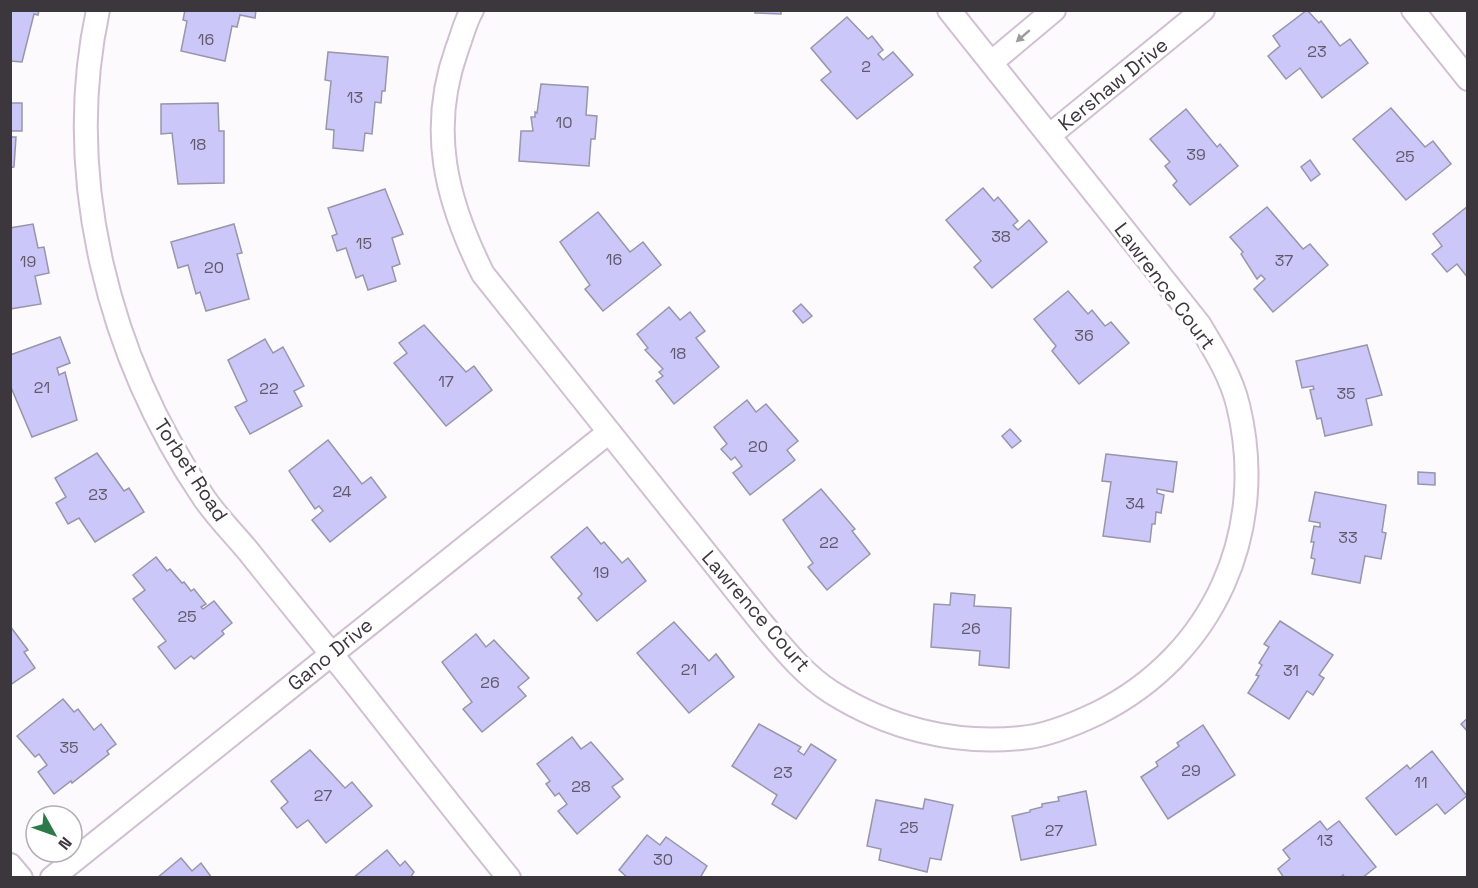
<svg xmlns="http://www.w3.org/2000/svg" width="1478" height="888" font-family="'Space Grotesk',sans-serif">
	<rect width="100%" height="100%" fill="#fdfafd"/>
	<!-- building -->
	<g fill="#cbc7f8" stroke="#9796aa" stroke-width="1.5">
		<path d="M10,10H39L38,15L34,14L22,62L10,61Z"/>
		<path d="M185,10H256L255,18L240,15L237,27L232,26L225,61L181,51L187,21L183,20Z"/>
		<path d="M756,10H781V14L755,13Z"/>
		<path d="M1307,10L1319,23L1321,21L1340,46L1350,39L1368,63L1322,98L1300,68L1286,79L1268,56L1280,46L1273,36Z"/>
		<path d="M847,17L868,39L872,36L883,50L878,54L883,60L893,52L913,75L857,119L821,80L831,72L811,48Z"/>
		<path d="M328,52L388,57L385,91H382L381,103L375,102L372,134L365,133L363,151L333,148L334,130L326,129L331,81L325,80Z"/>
		<path d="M541,84L588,87L586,115L597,116L595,139H591L589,166L519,161L521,131H533L531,117H535V112L537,113Z"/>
		<rect x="10" y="103" width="12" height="28"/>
		<path d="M218,103L219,131H224V183L178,184L172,133L161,134V104Z"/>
		<path d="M1391,108L1425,147L1433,141L1451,164L1406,200L1353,139Z"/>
		<path d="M1186,109L1217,147L1220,144L1238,166L1190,205L1173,185L1177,181L1165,166L1170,162L1150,139Z"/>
		<path d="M10,137H16L14,167L10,168Z"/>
		<path d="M1310,160L1320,174L1311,181L1301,167Z"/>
		<path d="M983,188L994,201L998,197L1018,221L1013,225L1018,230L1029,220L1047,242L992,288L974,267L981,261L946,220Z"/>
		<path d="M385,189L403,234L392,238L400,264L392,267L396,281L368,290L363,275L356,278L346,248L337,251L332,236L337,234L328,208Z"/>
		<path d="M1468,206V278L1457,264L1447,272L1432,254L1442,246L1433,234Z"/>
		<path d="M1267,207L1303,249L1310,244L1328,265L1273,312L1254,289L1265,279L1261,275L1257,279L1241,254L1243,252L1230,237Z"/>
		<path d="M598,212L630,252L643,242L661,265L603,311L585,289L590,285L560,242Z"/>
		<path d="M33,224L38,248L44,247L49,273L35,276L41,304L10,309V228Z"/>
		<path d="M234,224L242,253L237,254L249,299L206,311L200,292L196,294L188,265L178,268L171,242Z"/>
		<path d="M1068,291L1088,314L1092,310L1105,326L1111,322L1129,343L1079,384L1052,351L1056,346L1034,319Z"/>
		<path d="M801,304L812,316L803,323L793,311Z"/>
		<path d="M669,307L680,320L690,312L705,331L696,338L719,367L674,404L656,381L663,376L659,372L663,369L645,350L648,348L637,334Z"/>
		<path d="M424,325L466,372L474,366L492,390L446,426L394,363L407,353L399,343Z"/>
		<path d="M60,337L70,363L57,368L59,375L65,372L77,420L32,437L10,385V355Z"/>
		<path d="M265,339L273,353L283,347L304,386L294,391L302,406L250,434L235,407L247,401L228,360Z"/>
		<path d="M1367,345L1382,395L1366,399L1372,425L1325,436L1321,418L1317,419L1310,390L1314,389L1313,386L1302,388L1296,361Z"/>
		<path d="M747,400L756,412L766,404L798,441L787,450L795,460L750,495L733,473L742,466L735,457L731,460L721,449L727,444L714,427Z"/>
		<path d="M1010,429L1021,441L1012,448L1002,436Z"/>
		<path d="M328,440L362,484L371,477L386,497L330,542L312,520L323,511L319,506L315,509L289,471Z"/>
		<path d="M97,453L124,491L129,488L144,512L95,542L79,518L68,524L56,503L66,497L55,478Z"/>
		<path d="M1106,454L1177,462L1173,492L1157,489V493L1164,495L1161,513L1156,512L1155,524H1152L1150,542L1103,536L1111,482L1102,481Z"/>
		<path d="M1418,472L1435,473V485L1418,484Z"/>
		<path d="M821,489L855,529L852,531L870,554L827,590L808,567L813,563L783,520Z"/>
		<path d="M1315,492L1386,505L1382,532L1386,533L1381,559L1365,556L1360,583L1312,574L1315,559L1311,558L1314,542H1311L1314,526L1320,527V523L1309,521Z"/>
		<path d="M587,527L601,544L604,542L622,563L628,558L646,581L597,621L578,598L582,594L551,557Z"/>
		<path d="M156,557L167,571L170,569L182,583L184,582L191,591L194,589L206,604L201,607L203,609L214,601L232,623L222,631L224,634L194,659L191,656L175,669L158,647L166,641L133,599L145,590L133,575Z"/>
		<path d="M951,593L975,595L974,606L1011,608L1009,668L979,665L980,651L931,647L934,604L950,605Z"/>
		<path d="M1280,621L1333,655L1319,675L1324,678L1313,695L1307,691L1289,719L1248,693L1259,676L1256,675L1262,665L1259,663L1269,647L1264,644Z"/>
		<path d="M674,622L709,661L716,654L734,677L689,713L637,653Z"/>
		<path d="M10,626L28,650L24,652L35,668L10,685Z"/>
		<path d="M476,634L486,647L494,640L529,678L518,687L526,696L482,732L463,709L472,702L442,662Z"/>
		<path d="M63,699L74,712L78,709L94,730L101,724L116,744L107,751L109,754L72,783L71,781L54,794L38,772L47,765L39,754L35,757L17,736Z"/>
		<path d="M1468,718V732L1461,724Z"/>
		<path d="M759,724L801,747L798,751L804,755L811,744L836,760L796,819L772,804L777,795L732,766Z"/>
		<path d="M1203,725L1235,775L1168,819L1141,777L1158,766L1156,762L1179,746L1177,743Z"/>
		<path d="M572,737L581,749L591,742L623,779L612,787L620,797L577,834L558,811L567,804L559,793L555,796L546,784L550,781L537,764Z"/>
		<path d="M310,750L345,788L352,782L372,806L326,843L308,820L297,828L281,808L288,802L271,781Z"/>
		<path d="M1432,751L1467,796L1445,814L1437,804L1396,835L1366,798L1407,765L1410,769Z"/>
		<path d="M1086,791L1096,845L1021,860L1012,816L1030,812V810L1042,807V804L1059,801L1058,797Z"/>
		<path d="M925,799L953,805L941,860L930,858L927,872L879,860L881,849L867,846L876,800L923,809Z"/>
		<path d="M1320,821L1327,830L1339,821L1376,867L1362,878H1345L1343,875L1340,878H1284L1278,869L1290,859L1283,850Z"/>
		<path d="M647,835L660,845L666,837L707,866L700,878H628L619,870Z"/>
		<path d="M387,850L400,866L405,861L414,872L410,878H353Z"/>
		<path d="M181,858L192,871L201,863L212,878H157Z"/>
	</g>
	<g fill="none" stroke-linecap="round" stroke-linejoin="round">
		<defs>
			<g id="minor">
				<path d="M98,10C62,178 109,358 204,498C217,517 234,534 249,552C283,595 319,638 353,681C405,747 456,813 509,878"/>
				<path d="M472,10C465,22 462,36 457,49C428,130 446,200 483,274L761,622C783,648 803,674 831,692C888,728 954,745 1021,738C1047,736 1075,724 1098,713C1214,655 1269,531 1238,405C1231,376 1214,349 1199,324L949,10"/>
				<path d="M1413,10L1468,79"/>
				<path d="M992,62L1054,10"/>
				<path d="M1050,135L1203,10"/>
				<path d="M10,865L21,878"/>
				<path d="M52,878L609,432"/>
			</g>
		</defs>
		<!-- minor casing -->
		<use href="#minor" stroke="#d0c0d2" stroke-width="26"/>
		<!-- minor -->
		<use href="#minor" stroke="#fff" stroke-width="22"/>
	</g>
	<!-- one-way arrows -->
	<defs><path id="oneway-solid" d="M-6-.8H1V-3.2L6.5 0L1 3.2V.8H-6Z" transform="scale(1.5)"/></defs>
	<use fill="#9e9a9e" href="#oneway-solid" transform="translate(1023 36) rotate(139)"/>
	<g text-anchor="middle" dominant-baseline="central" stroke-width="6" stroke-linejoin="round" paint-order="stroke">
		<!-- number labels -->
		<g font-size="16" fill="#605a6c">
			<text x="206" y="39">16</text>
			<text x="1317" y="51">23</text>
			<text x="866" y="66">2</text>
			<text x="355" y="97">13</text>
			<text x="564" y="122">10</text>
			<text x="198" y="144">18</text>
			<text x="1196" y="154">39</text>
			<text x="1405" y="156">25</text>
			<text x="1001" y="236">38</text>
			<text x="364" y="243">15</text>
			<text x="614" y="259">16</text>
			<text x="1284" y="260">37</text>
			<text x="28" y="261">19</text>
			<text x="214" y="267">20</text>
			<text x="1084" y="335">36</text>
			<text x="678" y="353">18</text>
			<text x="446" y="381">17</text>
			<text x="42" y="387">21</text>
			<text x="269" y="388">22</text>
			<text x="1346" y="393">35</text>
			<text x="758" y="446">20</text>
			<text x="342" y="491">24</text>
			<text x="98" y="494">23</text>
			<text x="1135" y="503">34</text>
			<text x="1348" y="537">33</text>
			<text x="829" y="542">22</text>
			<text x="601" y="572">19</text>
			<text x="187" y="616">25</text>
			<text x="971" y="628">26</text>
			<text x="689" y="669">21</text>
			<text x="1291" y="670">31</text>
			<text x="490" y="682">26</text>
			<text x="69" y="747">35</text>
			<text x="1191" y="770">29</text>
			<text x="783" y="772">23</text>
			<text x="1421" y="782">11</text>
			<text x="581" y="786">28</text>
			<text x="323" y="795">27</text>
			<text x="909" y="827">25</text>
			<text x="1054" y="830">27</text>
			<text x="1325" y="840">13</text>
			<text x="663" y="859">30</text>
		</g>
		<!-- street labels -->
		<g font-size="20" fill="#3c363d" stroke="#fff">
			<text transform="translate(1113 84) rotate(-39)">Kershaw Drive</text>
			<text transform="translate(1165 286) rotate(53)">Lawrence Court</text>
			<text transform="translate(191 470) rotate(57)">Torbet Road</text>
			<text transform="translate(756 611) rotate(49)">Lawrence Court</text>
			<text transform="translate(330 654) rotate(-39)">Gano Drive</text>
		</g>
	</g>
	<!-- border -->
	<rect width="1478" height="888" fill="none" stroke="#3c363d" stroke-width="24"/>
	<!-- north arrow -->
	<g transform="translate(54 834) rotate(130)"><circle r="28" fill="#ffffff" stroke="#b1afb1" stroke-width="1.5"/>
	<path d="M0-4.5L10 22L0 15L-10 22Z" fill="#2c7a49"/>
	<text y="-9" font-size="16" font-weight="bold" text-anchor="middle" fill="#3c363d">N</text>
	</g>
</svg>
